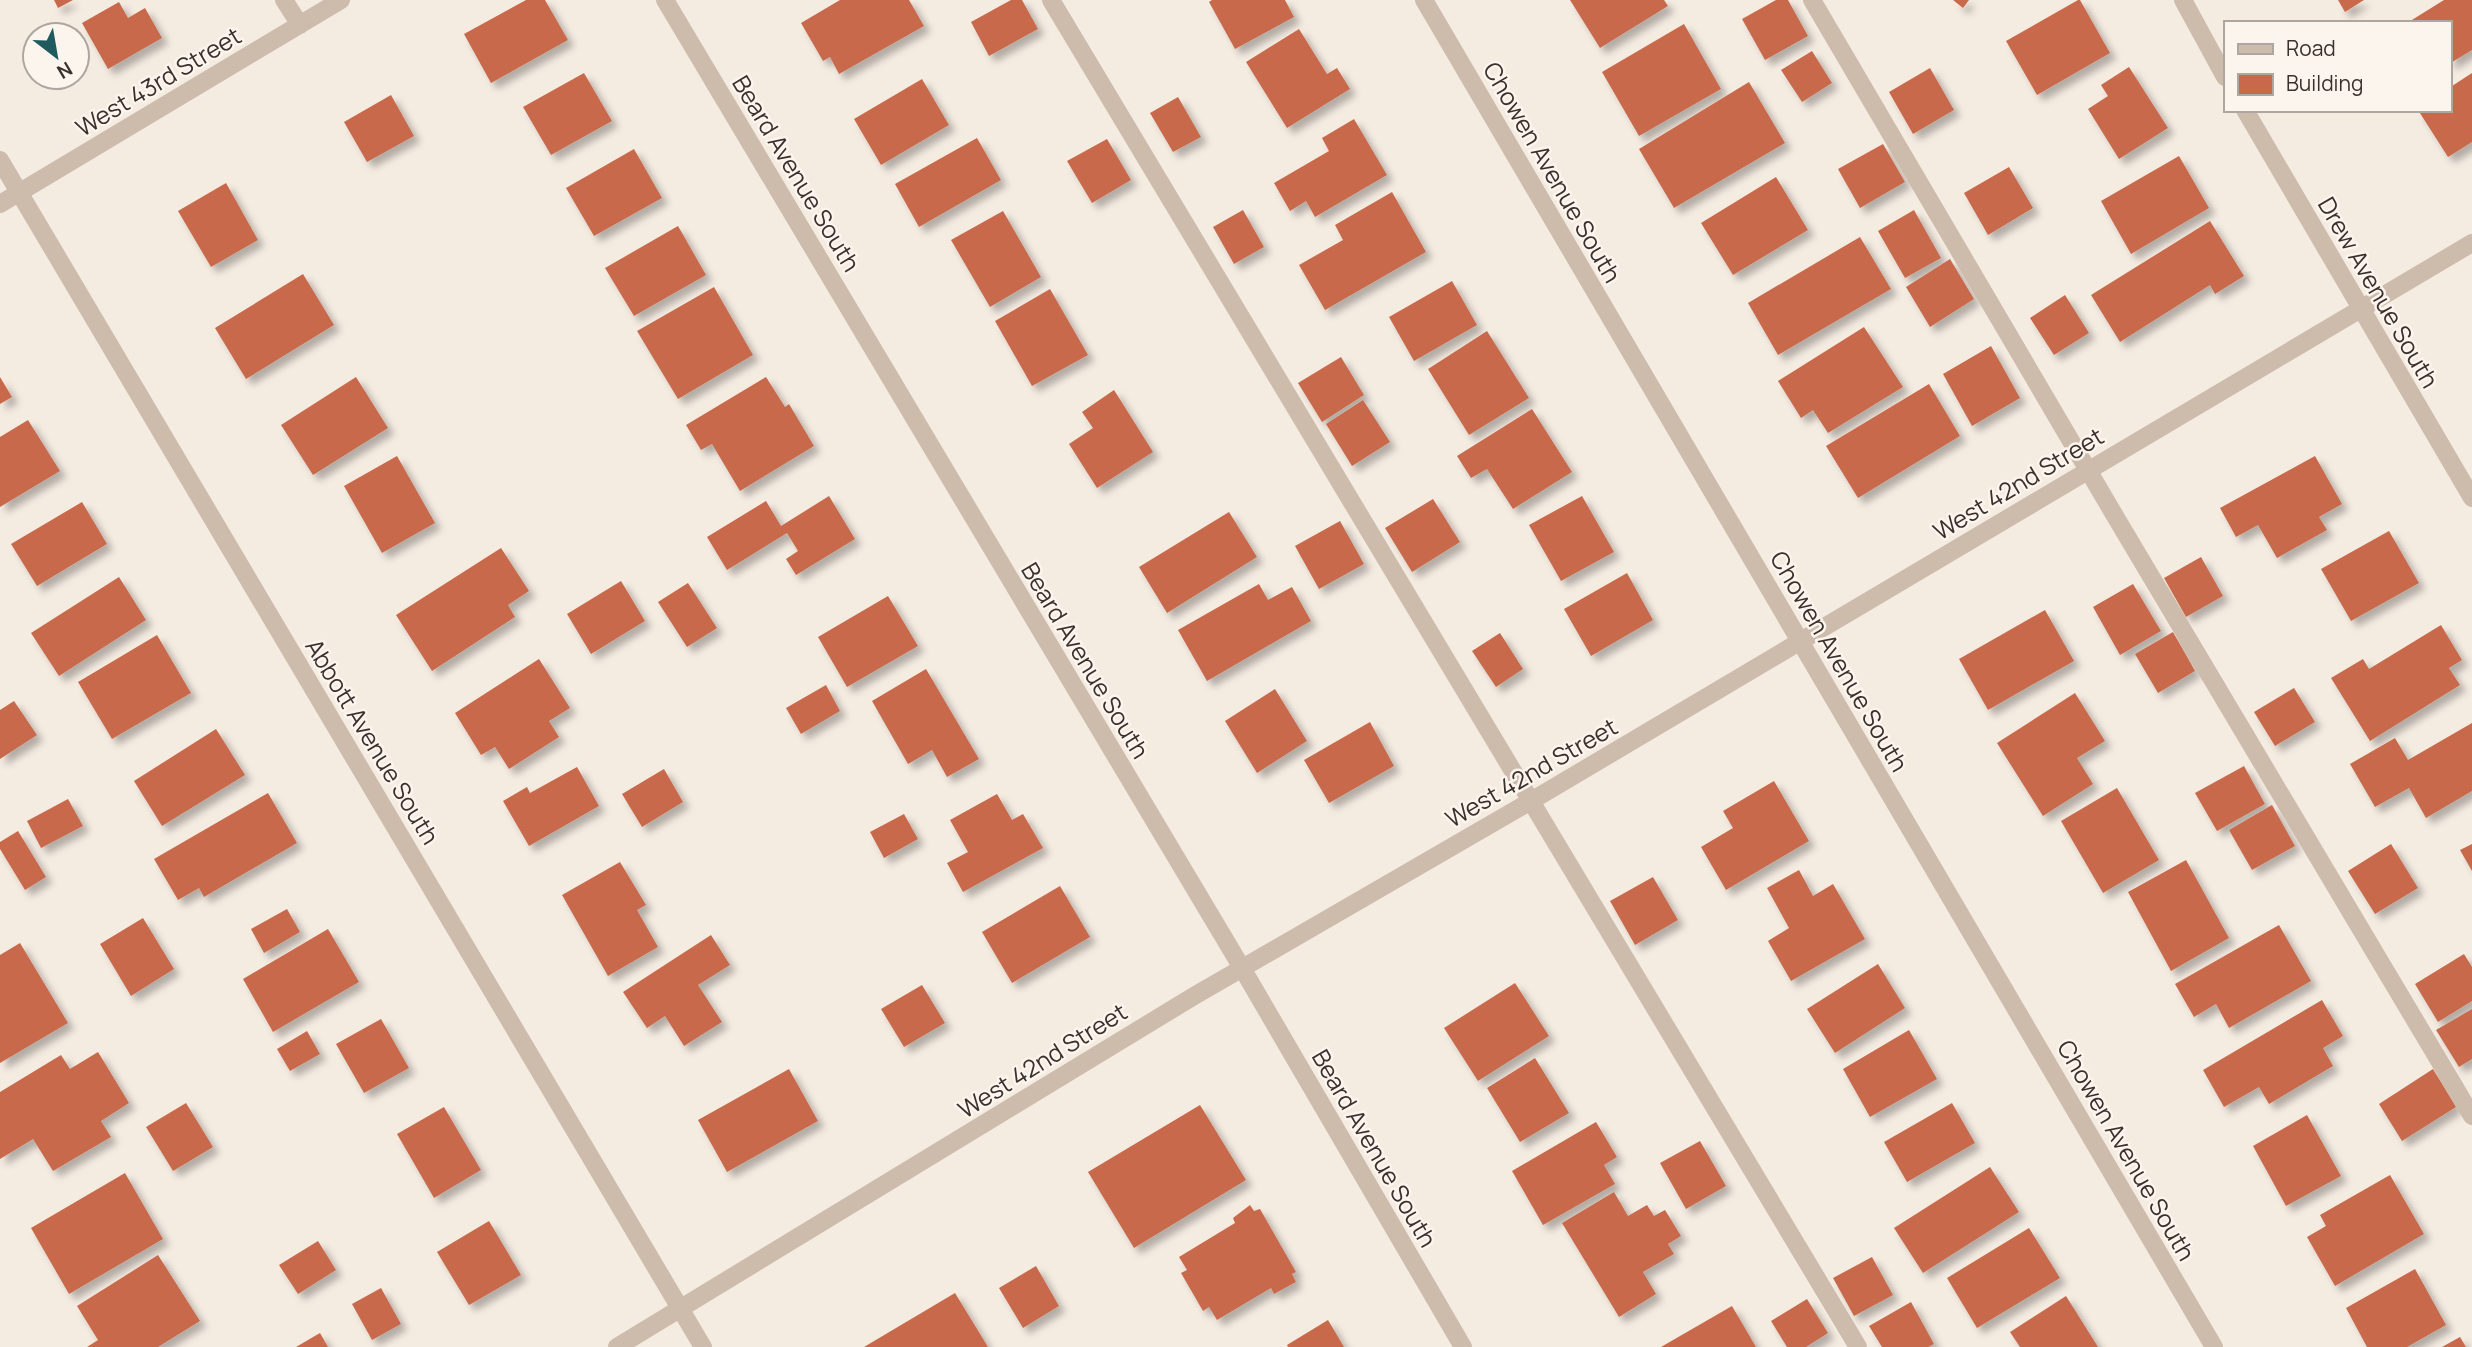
<svg xmlns="http://www.w3.org/2000/svg" width="2472" height="1347" font-family="Manrope,sans-serif">
	<defs>
		<filter id="shadow"><feDropShadow dx="6" dy="6" stdDeviation="3.5" flood-color="#0004"/></filter>
	</defs>
	<rect width="100%" height="100%" fill="#f4ebe1"/>
	<!-- building -->
	<g fill="#c8694b" filter="url(#shadow)">
		<path d="M54,0H73L58,8Z"/>
		<path d="M526,0H545L568,40L491,83L464,34Z"/>
		<path d="M840,0H909L924,26L839,74L830,57L823,61L801,23Z"/>
		<path d="M1011,0H1022L1038,29L989,56L971,22Z"/>
		<path d="M1212,0H1285L1294,17L1235,49L1209,2Z"/>
		<path d="M1570,0H1664L1668,6L1600,48Z"/>
		<path d="M1776,0H1788L1808,36L1765,60L1742,19Z"/>
		<path d="M1953,0H1969L1963,8Z"/>
		<path d="M2078,0H2080L2110,53L2037,95L2006,41Z"/>
		<path d="M2338,0H2364L2345,12Z"/>
		<path d="M2444,0H2472V50L2449,64V23H2407Z"/>
		<path d="M119,2L128,18L145,8L162,38L108,69L82,23Z"/>
		<path d="M1684,24L1721,89L1639,136L1602,72Z"/>
		<path d="M1299,29L1327,74L1337,68L1350,89L1287,128L1246,62Z"/>
		<path d="M1812,51L1832,83L1802,102L1781,70Z"/>
		<path d="M2129,67L2168,128L2119,159L2088,109L2108,96L2101,85Z"/>
		<path d="M1930,68L1954,110L1913,134L1889,92Z"/>
		<path d="M584,73L612,121L551,155L523,107Z"/>
		<path d="M2472,73V142L2448,157L2418,110H2449V88Z"/>
		<path d="M922,79L949,125L881,165L854,119Z"/>
		<path d="M1749,82L1785,143L1674,208L1639,149Z"/>
		<path d="M391,95L414,136L367,162L344,122Z"/>
		<path d="M1178,97L1201,137L1173,152L1150,113Z"/>
		<path d="M1354,119L1387,175L1315,217L1306,201L1290,211L1274,183L1329,151L1322,138Z"/>
		<path d="M977,138L1001,180L919,227L895,184Z"/>
		<path d="M1107,139L1131,180L1092,203L1067,161Z"/>
		<path d="M1883,144L1905,182L1860,208L1838,169Z"/>
		<path d="M634,149L662,198L594,236L566,188Z"/>
		<path d="M2179,156L2209,208L2131,254L2101,201Z"/>
		<path d="M2009,167L2033,208L1988,235L1964,193Z"/>
		<path d="M1776,177L1808,230L1733,275L1701,223Z"/>
		<path d="M226,183L258,240L211,267L178,211Z"/>
		<path d="M1392,192L1426,252L1325,310L1299,265L1343,240L1335,225Z"/>
		<path d="M1243,210L1264,247L1234,264L1213,227Z"/>
		<path d="M1914,210L1941,258L1905,278L1878,231Z"/>
		<path d="M1003,211L1041,277L990,307L951,240Z"/>
		<path d="M2210,221L2244,276L2215,294L2210,285L2120,342L2091,295Z"/>
		<path d="M678,226L706,275L634,316L605,268Z"/>
		<path d="M1860,237L1891,289L1778,355L1748,303Z"/>
		<path d="M1950,259L1974,299L1930,327L1906,287Z"/>
		<path d="M303,274L334,325L246,379L215,328Z"/>
		<path d="M1452,281L1477,325L1414,361L1389,317Z"/>
		<path d="M714,287L753,355L678,399L637,331Z"/>
		<path d="M1050,289L1088,355L1032,386L995,321Z"/>
		<path d="M2065,295L2089,333L2054,355L2030,318Z"/>
		<path d="M1864,327L1903,387L1828,433L1813,410L1801,418L1778,381Z"/>
		<path d="M1487,331L1529,398L1469,435L1428,369Z"/>
		<path d="M1991,346L2020,398L1972,426L1943,374Z"/>
		<path d="M1341,357L1364,395L1322,422L1298,383Z"/>
		<path d="M0,377L12,397L0,404Z"/>
		<path d="M356,377L388,428L313,475L281,425Z"/>
		<path d="M766,377L785,407L789,404L814,446L740,491L712,444L701,450L686,425Z"/>
		<path d="M1929,384L1960,436L1858,498L1826,446Z"/>
		<path d="M1114,390L1153,452L1097,488L1069,444L1093,428L1082,412Z"/>
		<path d="M1363,400L1390,442L1352,466L1326,424Z"/>
		<path d="M1532,409L1572,472L1513,509L1487,469L1471,478L1457,456Z"/>
		<path d="M28,420L60,471L0,507V437Z"/>
		<path d="M397,456L435,523L382,553L344,486Z"/>
		<path d="M2315,456L2342,504L2319,517L2327,530L2277,558L2258,525L2236,537L2220,508Z"/>
		<path d="M829,496L855,539L796,575L786,559L798,551L787,533L727,570L707,537L766,501L781,526Z"/>
		<path d="M1582,496L1614,552L1561,581L1529,525Z"/>
		<path d="M1433,499L1460,542L1412,572L1385,528Z"/>
		<path d="M82,502L107,544L37,586L11,544Z"/>
		<path d="M1229,512L1257,557L1167,613L1139,567Z"/>
		<path d="M1340,521L1364,564L1319,589L1295,546Z"/>
		<path d="M2389,531L2419,583L2351,621L2321,569Z"/>
		<path d="M501,548L529,591L508,605L515,617L432,671L396,615Z"/>
		<path d="M2201,557L2223,596L2186,617L2164,578Z"/>
		<path d="M1627,573L1653,620L1591,656L1564,609Z"/>
		<path d="M119,577L146,620L59,676L31,633Z"/>
		<path d="M621,581L645,621L591,654L567,614Z"/>
		<path d="M688,583L717,628L687,647L658,602Z"/>
		<path d="M1259,584L1268,600L1292,587L1311,621L1207,681L1178,630Z"/>
		<path d="M2133,584L2161,631L2120,655L2093,607Z"/>
		<path d="M888,596L918,646L847,687L818,637Z"/>
		<path d="M2045,610L2074,661L1988,710L1959,659Z"/>
		<path d="M2441,625L2462,660L2449,668L2460,685L2370,741L2331,678L2363,659L2369,669Z"/>
		<path d="M2173,632L2195,671L2158,693L2135,654Z"/>
		<path d="M1500,633L1523,669L1496,687L1472,651Z"/>
		<path d="M157,635L191,693L112,739L78,682Z"/>
		<path d="M539,659L570,708L549,721L559,737L509,769L495,747L481,755L455,713Z"/>
		<path d="M926,669L979,759L947,777L932,750L908,764L872,701Z"/>
		<path d="M826,685L840,711L801,734L786,708Z"/>
		<path d="M2294,688L2315,722L2275,746L2254,712Z"/>
		<path d="M1275,689L1307,741L1257,773L1225,721Z"/>
		<path d="M2075,693L2105,741L2077,758L2093,784L2043,816L1997,743Z"/>
		<path d="M14,701L37,735L0,759V710Z"/>
		<path d="M1370,722L1394,766L1329,803L1304,760Z"/>
		<path d="M2472,723V791L2426,818L2409,788L2375,807L2350,764L2395,738L2408,760Z"/>
		<path d="M216,729L245,775L162,826L134,781Z"/>
		<path d="M2244,766L2265,804L2217,831L2195,793Z"/>
		<path d="M577,767L599,806L529,846L503,801L527,787L530,793Z"/>
		<path d="M664,769L683,802L642,827L622,794Z"/>
		<path d="M1774,781L1809,841L1726,890L1701,847L1733,828L1723,811Z"/>
		<path d="M2117,788L2159,860L2103,893L2061,821Z"/>
		<path d="M268,793L297,843L204,897L199,888L178,900L154,859Z"/>
		<path d="M997,794L1012,820L1023,814L1043,848L963,892L947,863L968,852L950,820Z"/>
		<path d="M68,799L83,826L41,848L27,821Z"/>
		<path d="M2272,805L2295,846L2252,870L2229,830Z"/>
		<path d="M904,814L918,839L884,858L870,832Z"/>
		<path d="M18,831L46,877L25,890L0,849V842Z"/>
		<path d="M2391,844L2418,888L2375,914L2348,871Z"/>
		<path d="M2472,844V871L2460,850Z"/>
		<path d="M2186,860L2229,938L2171,971L2128,892Z"/>
		<path d="M620,862L646,905L637,910L658,947L608,976L562,895Z"/>
		<path d="M1799,870L1813,896L1833,884L1865,939L1791,981L1768,941L1789,928L1767,888Z"/>
		<path d="M1653,877L1678,920L1635,945L1610,901Z"/>
		<path d="M1060,886L1090,937L1012,983L982,932Z"/>
		<path d="M287,909L300,932L264,953L251,929Z"/>
		<path d="M143,918L174,969L131,996L100,944Z"/>
		<path d="M2279,925L2311,981L2229,1028L2216,1004L2194,1017L2175,984Z"/>
		<path d="M328,929L359,982L273,1032L243,979Z"/>
		<path d="M711,935L730,965L698,985L722,1022L684,1046L665,1016L647,1028L623,992Z"/>
		<path d="M20,943L68,1023L0,1063V955Z"/>
		<path d="M2464,954L2472,967V1001L2438,1022L2415,984Z"/>
		<path d="M1878,964L1905,1008L1835,1053L1807,1009Z"/>
		<path d="M1515,983L1549,1036L1478,1081L1444,1028Z"/>
		<path d="M922,985L945,1023L904,1047L881,1009Z"/>
		<path d="M2322,1000L2343,1036L2323,1048L2333,1066L2269,1104L2259,1087L2224,1107L2203,1070Z"/>
		<path d="M2472,1009V1059L2459,1067L2436,1030Z"/>
		<path d="M381,1019L409,1068L364,1093L336,1044Z"/>
		<path d="M1909,1030L1937,1079L1870,1117L1843,1069Z"/>
		<path d="M307,1031L320,1054L290,1071L277,1049Z"/>
		<path d="M98,1052L129,1103L101,1121L111,1137L53,1171L33,1139L0,1159V1092L61,1055L70,1069Z"/>
		<path d="M1535,1058L1569,1113L1520,1142L1487,1088Z"/>
		<path d="M789,1069L818,1121L727,1172L698,1120Z"/>
		<path d="M2433,1069L2456,1107L2402,1141L2379,1104Z"/>
		<path d="M186,1103L213,1147L173,1171L146,1127Z"/>
		<path d="M1952,1103L1975,1143L1907,1182L1884,1142Z"/>
		<path d="M1200,1105L1246,1180L1134,1248L1088,1172Z"/>
		<path d="M444,1107L481,1170L434,1198L397,1134Z"/>
		<path d="M2307,1115L2341,1176L2286,1206L2253,1146Z"/>
		<path d="M1596,1122L1617,1157L1604,1165L1615,1184L1543,1225L1512,1171Z"/>
		<path d="M1700,1141L1726,1186L1686,1209L1660,1163Z"/>
		<path d="M1990,1167L2019,1212L1923,1273L1894,1228Z"/>
		<path d="M125,1173L163,1239L69,1294L31,1228Z"/>
		<path d="M2390,1175L2424,1234L2335,1286L2307,1237L2326,1226L2320,1215Z"/>
		<path d="M1614,1192L1628,1216L1647,1205L1654,1216L1665,1210L1681,1236L1668,1244L1674,1254L1643,1272L1656,1294L1619,1317L1562,1223Z"/>
		<path d="M1250,1205L1254,1211L1260,1209L1296,1272L1292,1274L1296,1282L1274,1294L1271,1288L1217,1320L1209,1307L1203,1311L1181,1273L1187,1270L1179,1257L1235,1223L1233,1218Z"/>
		<path d="M489,1221L521,1275L469,1305L437,1252Z"/>
		<path d="M2029,1228L2060,1278L1977,1328L1947,1278Z"/>
		<path d="M318,1241L336,1270L298,1294L279,1265Z"/>
		<path d="M158,1255L200,1321L158,1347H87L98,1340L77,1306Z"/>
		<path d="M1872,1257L1893,1295L1854,1316L1833,1278Z"/>
		<path d="M1036,1266L1059,1306L1023,1328L999,1288Z"/>
		<path d="M2415,1269L2446,1325L2407,1347H2367L2346,1308Z"/>
		<path d="M381,1288L401,1324L372,1340L352,1304Z"/>
		<path d="M955,1293L988,1347H864Z"/>
		<path d="M2066,1296L2098,1347H2020L2010,1332Z"/>
		<path d="M1807,1299L1828,1333L1806,1347H1787L1771,1321Z"/>
		<path d="M1911,1302L1934,1344L1928,1347H1882L1869,1326Z"/>
		<path d="M1732,1306L1756,1347H1661Z"/>
		<path d="M1328,1320L1344,1347H1288L1287,1345Z"/>
		<path d="M320,1333L328,1347H296Z"/>
		<path d="M2460,1337L2466,1347H2442Z"/>
	</g>
	<g fill="none" stroke-linecap="round" stroke-linejoin="round">
		<!-- minor -->
		<g stroke="#cdbbac" stroke-width="18">
			<path d="M284,0L300,25"/>
			<path d="M665,0L1242,968L1463,1347"/>
			<path d="M1051,0L1858,1347"/>
			<path d="M1424,0L2214,1347"/>
			<path d="M1812,0L2115,516L2472,1116"/>
			<path d="M2183,0L2225,77"/>
			<path d="M2245,110L2472,498"/>
			<path d="M0,160L703,1347"/>
			<path d="M0,204L341,0"/>
			<path d="M617,1347L1194,996L1531,801L2472,243"/>
		</g>
	</g>
	<g text-anchor="middle" dominant-baseline="central" stroke-width="5" stroke-linejoin="round" paint-order="stroke">
		<!-- street labels -->
		<g font-size="24" fill="#3b302b" stroke="#fbf5ee">
			<text transform="translate(158 81) rotate(-31)">West 43rd Street</text>
			<text transform="translate(1553 172) rotate(60)">Chowen Avenue South</text>
			<text transform="translate(797 173) rotate(59)">Beard Avenue South</text>
			<text transform="translate(2379 292) rotate(60)">Drew Avenue South</text>
			<text transform="translate(2018 483) rotate(-31)">West 42nd Street</text>
			<text transform="translate(1086 660) rotate(59)">Beard Avenue South</text>
			<text transform="translate(1840 661) rotate(60)">Chowen Avenue South</text>
			<text transform="translate(373 741) rotate(59)">Abbott Avenue South</text>
			<text transform="translate(1531 772) rotate(-30)">West 42nd Street</text>
			<text transform="translate(1042 1060) rotate(-32)">West 42nd Street</text>
			<text transform="translate(1375 1148) rotate(60)">Beard Avenue South</text>
			<text transform="translate(2127 1150) rotate(60)">Chowen Avenue South</text>
		</g>
	</g>
	<!-- legend -->
	<rect x="2224" y="21" width="228" height="91" fill="#fbf5ee" stroke="#aea6a0" stroke-width="2"/>
	<rect x="2238" y="44" width="35" height="10" fill="#cdbbac" stroke="#aea6a0" stroke-width="2"/>
	<text x="2286" y="56" font-size="21" fill="#3b302b">Road</text>
	<rect x="2238" y="74" width="35" height="21" fill="#c8694b" stroke="#aea6a0" stroke-width="2"/>
	<text x="2286" y="91" font-size="21" fill="#3b302b">Building</text>
	<!-- north arrow -->
	<g transform="translate(56 56) rotate(149)"><circle r="33" fill="#fbf5ee" stroke="#aea6a0" stroke-width="2"/>
	<path d="M0-5L12 26L0 18L-12 26Z" fill="#1f5a5e"/>
	<text y="-10" font-size="19" font-weight="bold" text-anchor="middle" fill="#3b302b">N</text>
	</g>
</svg>
